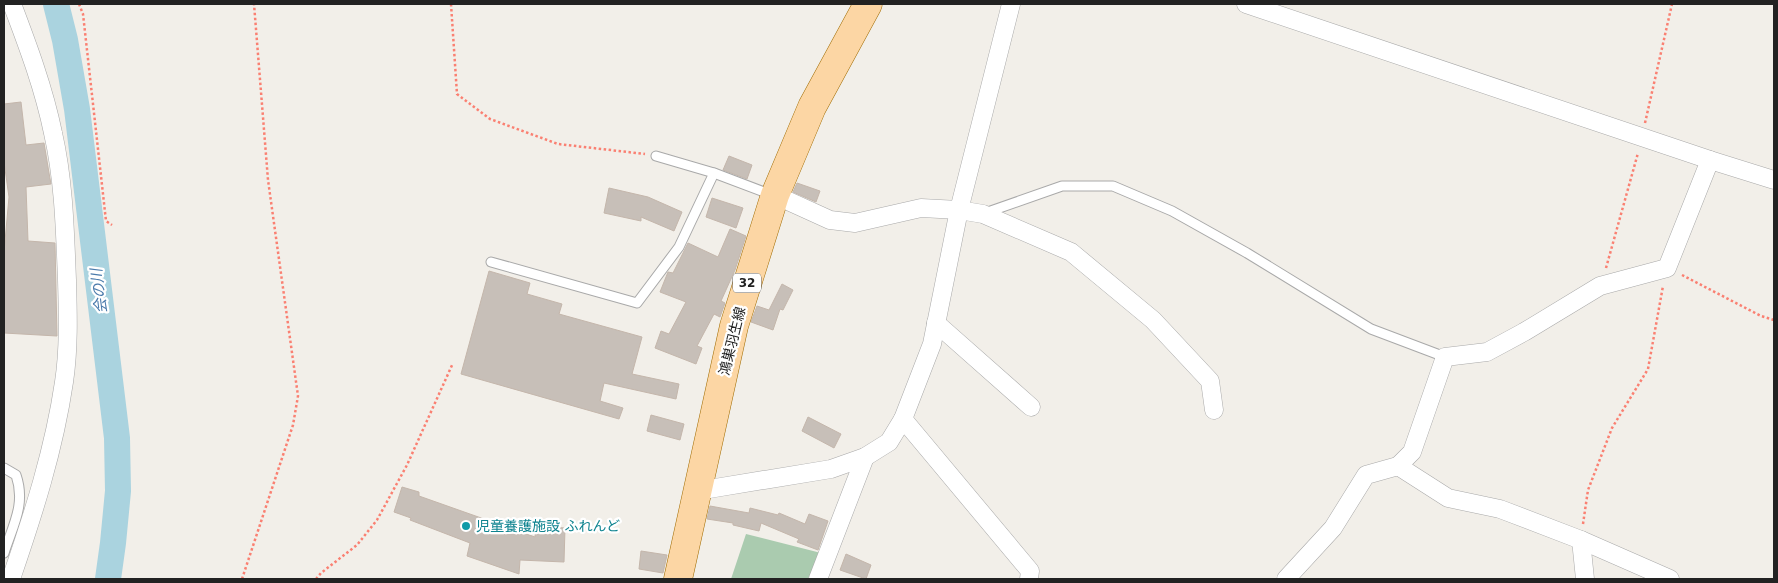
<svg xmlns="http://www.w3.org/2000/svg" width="1778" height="583" font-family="'DejaVu Sans','Noto Sans JP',sans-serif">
	<rect width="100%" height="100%" fill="#f2efe9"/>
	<!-- cemetery -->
	<path fill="#aacbaf" d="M746,534L821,553L808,579H731Z"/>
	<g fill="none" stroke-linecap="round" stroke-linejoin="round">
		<!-- river -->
		<path stroke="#aad3df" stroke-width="26" d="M56,4L65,40L77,109L117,438L118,491L113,543L108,579"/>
	</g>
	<!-- building -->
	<g fill="#c7bfb8" stroke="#c4b6ab">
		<path d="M21,102L26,145L44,143L49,173L51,184L26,187L28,241L55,243L57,336L4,333V252L9,197L4,162V104Z"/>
		<path d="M729,156L752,165L747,179L723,170Z"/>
		<path d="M797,183L820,191L816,202L793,192Z"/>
		<path d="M609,188L648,197L682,212L674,231L641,217V221L604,213Z"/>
		<path d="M712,198L743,208L736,228L706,217Z"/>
		<path d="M730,229L746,236L735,270L721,301L725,303L720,317L714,314L697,346L702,348L696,364L655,348L661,331L669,334L686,302L660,292L668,272L673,273L688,243L718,257Z"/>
		<path d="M489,271L530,283L527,294L562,304L559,314L642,337L632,374L679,384L676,399L604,383L600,401L623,408L619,419L461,374Z"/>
		<path d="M782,284L793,290L783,310L780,309L773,330L751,322L757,306L769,310Z"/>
		<path d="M651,415L684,424L680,440L647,431Z"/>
		<path d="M808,417L841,434L834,448L802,431Z"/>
		<path d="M402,487L419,492V496L535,537L536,526L565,528L564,562L520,560L519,574L467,556L470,543L410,520L411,518L394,512Z"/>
		<path d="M710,506L749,513L750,508L778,515L779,513L805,524L809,514L828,521L818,550L797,542L799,539L761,523L759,531L733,525V523L707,519Z"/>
		<path d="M641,551L667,555L663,573L639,569Z"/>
		<path d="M846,554L871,565L866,579L840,570Z"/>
	</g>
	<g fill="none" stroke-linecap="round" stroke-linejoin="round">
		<defs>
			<g id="service">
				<path d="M656,156L714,173L772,195"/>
				<path d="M985,213L1062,186H1113L1172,211L1247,253L1371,329L1445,357"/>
				<path d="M491,262L637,303L679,247L714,173"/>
				<path d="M4,468L16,475C26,504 13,525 4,553"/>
			</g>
			<g id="minor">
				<path d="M1246,4L1710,160"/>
				<path d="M775,195L830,220L855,223L921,208L959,210L983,214L1071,252L1153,320L1210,381L1214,410"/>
				<path d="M936,323L1031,407"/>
				<path d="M903,419L1030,571L1029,579"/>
				<path d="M1398,466L1412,452L1445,357L1487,352L1524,332L1600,286L1667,268L1710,160L1774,180"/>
				<path d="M698,488L709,489L831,469L865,457L889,442L903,419L932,344L959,210L1011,4"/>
				<path d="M1581,540L1585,579"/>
				<path d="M11,579C33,515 54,450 64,382C69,349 68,314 67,280C65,232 64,181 53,133C44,89 28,46 12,4"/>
				<path d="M818,579L865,457"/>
				<path d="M1286,579L1333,528L1366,475L1398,466L1448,498L1500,509L1581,540L1670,579"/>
			</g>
			<path id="primary" d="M678,579L734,326L775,195L812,107L868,4"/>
		</defs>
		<!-- service casing -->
		<use href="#service" stroke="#a9a9a9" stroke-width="11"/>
		<!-- minor casing -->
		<use href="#minor" stroke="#a9a9a9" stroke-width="19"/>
		<!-- primary casing -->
		<use href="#primary" stroke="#a06b00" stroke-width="29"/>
		<!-- path -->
		<g stroke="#fa8072" stroke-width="2.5" stroke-dasharray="2.5 2.5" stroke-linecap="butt">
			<path d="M79,4L83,14L106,221L112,225"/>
			<path d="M451,4L457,94L490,119L558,144L645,154"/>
			<path d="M1645,123L1672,4"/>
			<path d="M1606,268L1638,153"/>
			<path d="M1682,275L1761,316L1774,320"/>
			<path d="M1583,524L1588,490L1612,428L1648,369L1663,286"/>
			<path d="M242,579L293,425L298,396L268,180L254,4"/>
			<path d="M316,579L321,573L357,545L377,520L407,465L453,363"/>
		</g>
		<!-- service -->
		<use href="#service" stroke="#fff" stroke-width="9"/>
		<!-- minor -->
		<use href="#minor" stroke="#fff" stroke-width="18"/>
		<!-- primary -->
		<use href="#primary" stroke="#fcd6a4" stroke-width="28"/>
	</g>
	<!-- markers -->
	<circle fill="#0f9aa8" stroke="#fff" stroke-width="2" cx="466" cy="526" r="5"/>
	<g text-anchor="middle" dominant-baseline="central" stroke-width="4.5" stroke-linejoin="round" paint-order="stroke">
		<!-- shield labels -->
		<rect fill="#fff" stroke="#646464" stroke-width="1" x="733" y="273.5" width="28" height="19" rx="4"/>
		<g font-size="12" font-weight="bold" fill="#222">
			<text x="747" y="283">32</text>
		</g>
		<!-- street labels -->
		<g font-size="14" fill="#222" stroke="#fff">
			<text transform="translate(732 341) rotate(-76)">鴻巣羽生線</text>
		</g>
		<!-- culture labels -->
		<g font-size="14" fill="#0d838f" stroke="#fff" text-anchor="start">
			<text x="476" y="526">児童養護施設 ふれんど</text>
		</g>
		<!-- water labels -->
		<g font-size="15" font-style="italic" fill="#4a7aab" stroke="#fff">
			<text transform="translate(99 291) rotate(-97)">会の川</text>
		</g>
	</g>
	<!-- border -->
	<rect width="1778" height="583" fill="none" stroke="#222222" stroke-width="10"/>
</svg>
